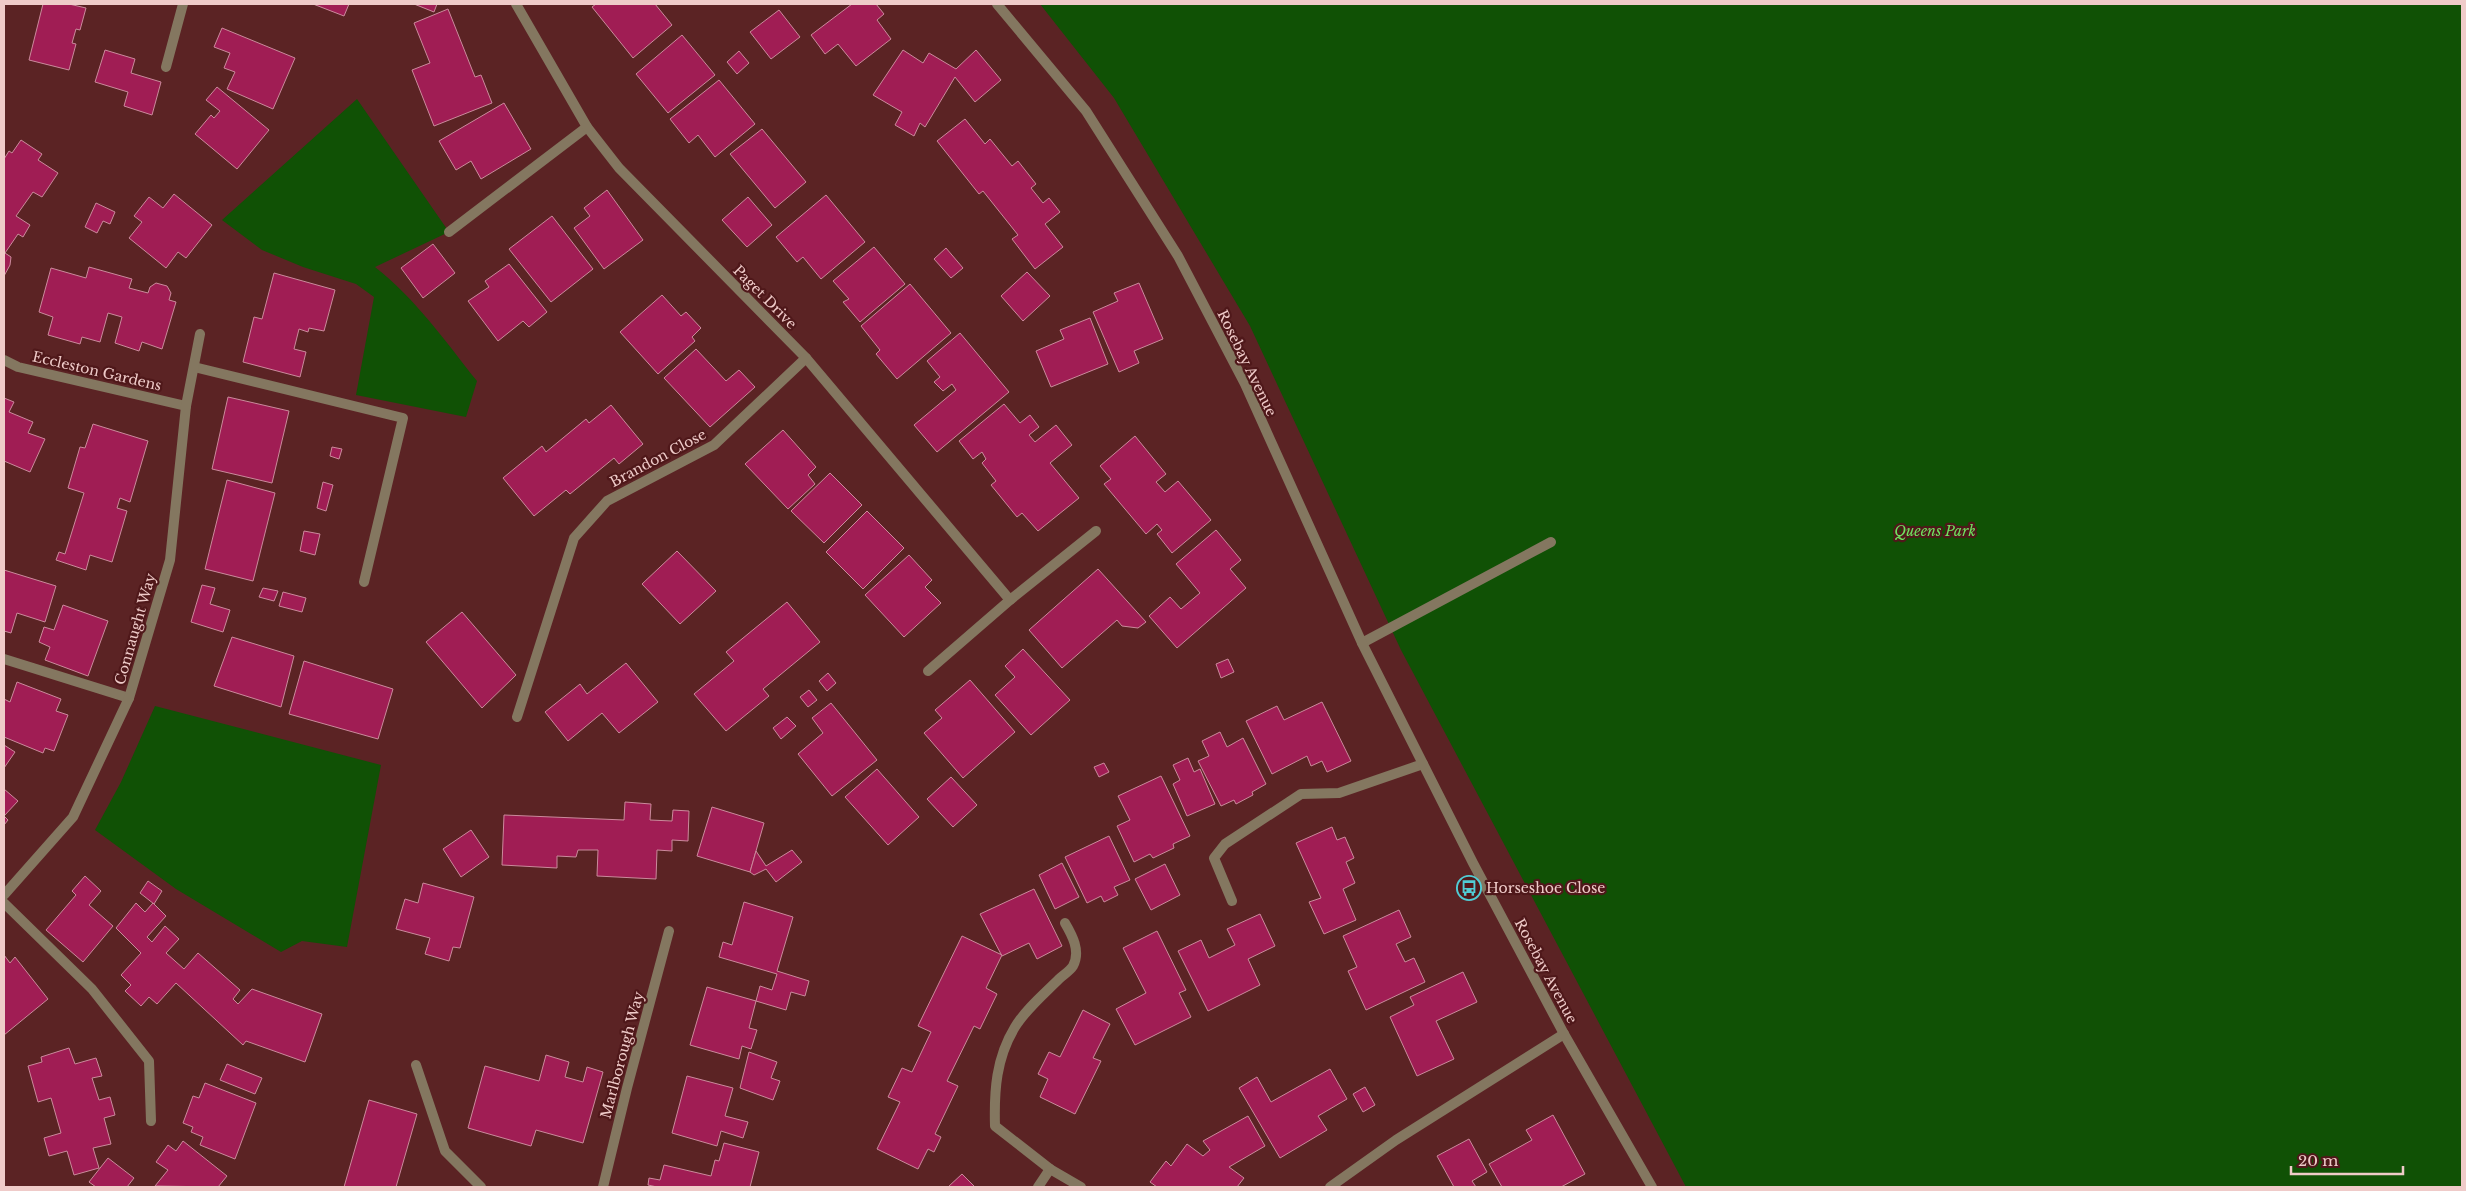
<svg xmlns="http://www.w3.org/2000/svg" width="2466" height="1191" font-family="'Libre Baskerville',serif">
	<rect width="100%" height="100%" fill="#5b2324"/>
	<!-- green -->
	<g fill="#105105">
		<path d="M1040,4H2462V1187H1686L1401,650L1250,326L1114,98Z"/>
		<path d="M357,99L449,232L375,267C415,298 446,342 477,381L466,417L356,395L374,297L356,284L303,267L262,250L222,220Z"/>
		<path d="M155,706L381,765L347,947L302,941L281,952L176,889L95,830L121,782Z"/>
	</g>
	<!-- building -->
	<g fill="#a01d54" stroke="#cb8a9c">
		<path d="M43,4H69L86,8L80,30L76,29L72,43L76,44L69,70L29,60Z"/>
		<path d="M313,4H349L344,16Z"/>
		<path d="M414,4H437L434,12Z"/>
		<path d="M596,4H655L672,25L633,58L592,7Z"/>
		<path d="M852,4H876L884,14L877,20L891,39L856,66L838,44L825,54L811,35Z"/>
		<path d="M448,9L475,77L481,75L492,103L434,126L412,70L430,63L414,23Z"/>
		<path d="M779,10L800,37L771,59L750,32Z"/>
		<path d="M222,28L295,58L273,109L227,89L235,72L224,68L230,53L214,47Z"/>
		<path d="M682,35L715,75L668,113L636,74Z"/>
		<path d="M105,50L135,59L131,73L161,82L152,115L124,106L128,92L95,82Z"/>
		<path d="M903,50L923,63L929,53L956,69L976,50L1001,80L975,102L955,77L925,127L920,123L914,136L895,125L902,112L873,95Z"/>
		<path d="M739,51L749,63L737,74L727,62Z"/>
		<path d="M719,80L755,124L715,157L698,135L689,143L670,119Z"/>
		<path d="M217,87L269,130L237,169L195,134L211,115L214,118L220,111L206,100Z"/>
		<path d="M504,103L531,149L481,179L471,161L456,170L439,141Z"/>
		<path d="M965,119L985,144L990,139L1012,166L1018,161L1036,184L1031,188L1043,203L1049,198L1060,212L1045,224L1063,247L1035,269L1012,239L1018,235L983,191L979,194L937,141Z"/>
		<path d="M762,129L806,182L775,208L730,154Z"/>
		<path d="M21,140L42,154L38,160L58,173L42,197L33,192L16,216L30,225L23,237L18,234L5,253L11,257L10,265L4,276V159L9,151L12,153Z"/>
		<path d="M607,190L643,240L604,269L574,228L590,216L584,208Z"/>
		<path d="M174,194L212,225L186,258L178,252L166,268L129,238L142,222L134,216L149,197L163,208Z"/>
		<path d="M826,195L865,242L821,279L803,257L797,262L776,237Z"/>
		<path d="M748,197L772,225L747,247L722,220Z"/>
		<path d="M96,203L115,212L110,224L103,221L97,233L85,227Z"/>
		<path d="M552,216L593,269L551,302L509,249Z"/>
		<path d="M433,244L455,273L423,298L401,268Z"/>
		<path d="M874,247L905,284L860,322L843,302L849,299L833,281Z"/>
		<path d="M946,248L963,268L951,278L934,259Z"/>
		<path d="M509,264L547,312L529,327L523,321L498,341L468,301L489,287L485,281Z"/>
		<path d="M89,267L132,279L129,288L148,293L150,287L156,283L167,286L171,293L169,300L176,302L162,349L142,342L139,351L115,343L122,317L108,313L100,342L82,337L80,344L48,335L53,317L39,312L51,268L86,278Z"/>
		<path d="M1027,272L1050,296L1023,321L1001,296Z"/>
		<path d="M274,273L335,290L324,331L309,328L308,332L299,329L294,349L306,352L300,377L243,362L254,317L262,319Z"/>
		<path d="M1139,283L1163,339L1134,351L1139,363L1119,372L1093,312L1118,301L1114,293Z"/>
		<path d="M910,284L951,333L897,379L876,354L880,350L861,326Z"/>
		<path d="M662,295L681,316L686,312L701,328L692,337L695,341L658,374L620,332Z"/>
		<path d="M1090,318L1108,364L1051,387L1036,351L1064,339L1060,330Z"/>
		<path d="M960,333L1009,392L937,452L914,425L956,390L952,384L943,391L934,382L940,377L927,361Z"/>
		<path d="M696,349L726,381L739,370L755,387L710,427L664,378Z"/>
		<path d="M228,397L289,411L272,483L212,469Z"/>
		<path d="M4,398L14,402L9,412L33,422L28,433L45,439L30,472L4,461Z"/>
		<path d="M1004,404L1020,423L1030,415L1039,427L1029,435L1035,442L1056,425L1072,445L1050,463L1079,498L1038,531L1022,513L1017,517L991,485L996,481L982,463L986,459L982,452L973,459L959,441Z"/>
		<path d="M611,405L643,444L619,464L614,458L570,494L566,490L534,516L503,478L542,446L546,452L586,419L589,423Z"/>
		<path d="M93,424L148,441L130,502L120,498L117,508L127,511L112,562L90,555L86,570L56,560L59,552L65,554L84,493L68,488L80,447L85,448Z"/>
		<path d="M783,430L816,467L808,475L815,484L788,509L745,464Z"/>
		<path d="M1135,436L1166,474L1156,482L1165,492L1178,481L1211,520L1172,553L1157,534L1162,530L1157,524L1146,534L1104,484L1111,479L1100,466Z"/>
		<path d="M332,447L342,449L339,459L330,456Z"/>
		<path d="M830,473L862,505L824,543L791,511Z"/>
		<path d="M227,480L275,493L253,581L205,569Z"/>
		<path d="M323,482L333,485L326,511L317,508Z"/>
		<path d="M867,511L904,548L863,589L826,552Z"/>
		<path d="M1216,530L1241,560L1230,569L1246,588L1177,648L1149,616L1170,597L1181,609L1200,593L1176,564Z"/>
		<path d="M304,531L320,534L315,555L300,551Z"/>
		<path d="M677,551L716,591L680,624L642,584Z"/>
		<path d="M909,555L932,580L925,587L941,603L904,637L865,595Z"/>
		<path d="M1098,569L1146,622L1138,628L1122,626L1117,620L1062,668L1029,630Z"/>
		<path d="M4,570L56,586L45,622L17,613L11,633L4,631Z"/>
		<path d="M202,585L215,588L210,604L230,610L223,632L191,622Z"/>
		<path d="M263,588L278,591L274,601L259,597Z"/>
		<path d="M283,592L306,598L302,612L279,606Z"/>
		<path d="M787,602L820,642L763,689L769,696L726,731L694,694L734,661L726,652Z"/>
		<path d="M63,605L108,621L88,676L45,660L50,647L39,642L44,627L54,630Z"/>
		<path d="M462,612L516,675L482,708L426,642Z"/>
		<path d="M232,637L294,656L281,707L214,686Z"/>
		<path d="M1023,649L1070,700L1031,735L995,695L1015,677L1005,666Z"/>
		<path d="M1228,659L1234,672L1221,678L1216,664Z"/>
		<path d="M304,661L393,689L378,739L289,714Z"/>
		<path d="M626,663L658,702L619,733L602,713L568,741L545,712L580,684L587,694Z"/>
		<path d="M828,673L836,683L827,691L819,681Z"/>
		<path d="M970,680L1015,732L963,778L924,733L942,718L935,710Z"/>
		<path d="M17,682L61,699L56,711L68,715L54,751L45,748L43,753L4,737V699L10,702Z"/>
		<path d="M809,690L817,700L808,707L800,697Z"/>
		<path d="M1322,702L1351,761L1327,772L1322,761L1311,766L1307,756L1272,774L1246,721L1277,706L1284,720Z"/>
		<path d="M831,703L877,760L832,796L798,754L823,733L812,718Z"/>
		<path d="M787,717L796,726L781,739L773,728Z"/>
		<path d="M1220,732L1227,747L1243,738L1266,784L1252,792L1253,795L1236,804L1234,800L1221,806L1198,761L1209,756L1202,741Z"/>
		<path d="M4,745L15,752L4,768Z"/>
		<path d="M1188,758L1194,772L1200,769L1215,804L1187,816L1173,784L1180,780L1173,765Z"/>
		<path d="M1104,763L1109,772L1099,777L1094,767Z"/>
		<path d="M877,769L919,817L888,845L845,797Z"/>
		<path d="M1161,776L1190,836L1173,844L1174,848L1153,858L1150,854L1134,862L1117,826L1130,820L1118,796Z"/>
		<path d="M951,777L977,805L953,827L927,799Z"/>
		<path d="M4,789L18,801L4,816L8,820L4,825Z"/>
		<path d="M625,802L651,804L650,820L672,821L673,810L689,811L688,841L672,840V851L657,850L656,879L597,876L598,850H578L576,857L557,856V868L502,865L504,815L624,820Z"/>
		<path d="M712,807L764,823L750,872L697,856Z"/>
		<path d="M1332,827L1337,840L1345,837L1354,858L1346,862L1355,883L1343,889L1356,920L1324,934L1309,902L1321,898L1296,843Z"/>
		<path d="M471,830L489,857L461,877L443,849Z"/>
		<path d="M1109,836L1130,880L1114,887L1118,895L1104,902L1101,896L1087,903L1065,857Z"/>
		<path d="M792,850L802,862L776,882L766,869L754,875L750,872L756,851L766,866Z"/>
		<path d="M1062,863L1079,897L1055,909L1039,875Z"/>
		<path d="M1165,864L1180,895L1151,910L1135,879Z"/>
		<path d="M85,876L101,891L89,905L113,926L83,962L46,930L76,895L72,891Z"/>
		<path d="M148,881L162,891L154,904L140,893Z"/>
		<path d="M423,883L474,897L460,948L453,947L449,961L425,954L430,938L396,929L405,899L418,903Z"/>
		<path d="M1034,889L1062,946L1037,959L1029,943L1002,956L980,914Z"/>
		<path d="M744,902L793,917L777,971L809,981L805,996L791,992L786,1010L756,1001L760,986L772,990L777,974L719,957L723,942L732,945Z"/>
		<path d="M136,903L145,912L153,903L166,916L147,937L152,942L165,926L179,939L166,953L184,969L198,953L240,990L233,999L238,1004L252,989L322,1014L305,1062L246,1041L243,1045L176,983L157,1004L149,997L141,1006L125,991L131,985L121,975L141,953L116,928Z"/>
		<path d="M1399,910L1411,937L1396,944L1405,962L1414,958L1425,982L1366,1010L1348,971L1357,967L1343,936Z"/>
		<path d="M1260,914L1275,946L1248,959L1260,985L1208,1011L1178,951L1201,940L1209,958L1235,945L1227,929Z"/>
		<path d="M1157,931L1186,990L1179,993L1191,1017L1135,1045L1116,1009L1146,993L1123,948Z"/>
		<path d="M962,936L1002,955L986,988L997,994L980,1029L974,1026L947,1081L958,1086L935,1134L941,1137L934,1152L928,1149L918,1169L877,1149L900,1102L888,1097L902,1068L912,1072L931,1032L918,1026Z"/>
		<path d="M4,955L10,963L15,957L48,999L4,1035Z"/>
		<path d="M1463,972L1477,1002L1436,1021L1454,1059L1417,1076L1390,1017L1414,1005L1410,997Z"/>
		<path d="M707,987L756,1001L749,1028L757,1030L751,1049L742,1046L739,1059L690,1045Z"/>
		<path d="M1083,1010L1110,1024L1093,1058L1101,1061L1075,1114L1040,1097L1048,1079L1038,1074L1049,1052L1060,1057Z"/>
		<path d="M69,1048L75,1064L96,1058L102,1076L92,1078L99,1100L110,1097L115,1115L104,1118L111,1144L93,1148L99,1168L74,1175L67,1151L49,1156L44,1138L61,1133L51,1098L38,1102L28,1066L42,1062L41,1057Z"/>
		<path d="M749,1052L777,1062L771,1078L780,1081L773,1100L740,1088Z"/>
		<path d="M546,1055L569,1062L565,1077L583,1082L587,1067L603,1072L583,1143L536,1130L531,1146L468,1128L485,1066L539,1081Z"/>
		<path d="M227,1064L262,1078L255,1094L220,1080Z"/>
		<path d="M1330,1069L1347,1099L1318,1116L1327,1130L1280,1158L1239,1088L1257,1077L1271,1102Z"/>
		<path d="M687,1076L733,1088L725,1116L748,1122L743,1138L721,1131L717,1146L672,1133Z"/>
		<path d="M205,1083L256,1103L235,1159L200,1145L203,1137L191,1132L193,1127L183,1123L193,1096L199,1098Z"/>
		<path d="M1365,1087L1375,1105L1363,1112L1353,1094Z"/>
		<path d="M369,1100L417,1114L396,1187H344Z"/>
		<path d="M1553,1115L1585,1174L1561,1187H1502L1489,1164L1532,1140L1526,1130Z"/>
		<path d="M1248,1116L1265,1146L1229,1167L1244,1178L1237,1187H1157L1150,1182L1166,1161L1171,1166L1187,1144L1203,1156L1210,1150L1203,1141Z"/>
		<path d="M1469,1139L1487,1172L1472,1181L1476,1187H1454L1437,1156Z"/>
		<path d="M183,1141L227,1176L218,1187L155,1186L168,1170L156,1162L168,1145L176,1151Z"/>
		<path d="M724,1143L759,1152L750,1187H657L648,1185L649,1178L660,1180L664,1165L711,1176L715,1160L719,1161Z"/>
		<path d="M108,1158L134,1178L127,1187H96L89,1182Z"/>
		<path d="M962,1174L975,1187H948Z"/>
	</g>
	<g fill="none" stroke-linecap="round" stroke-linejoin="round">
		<!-- service -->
		<g stroke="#847760" stroke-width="10">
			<path d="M449,232L587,127"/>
			<path d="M194,367L403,418L364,582"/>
			<path d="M1362,643L1551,542"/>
			<path d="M4,659L129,698"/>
			<path d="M1038,1187L1050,1169"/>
		</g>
		<!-- minor -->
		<g stroke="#847760" stroke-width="10">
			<path d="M516,4L587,127L619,168L806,358L1010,600"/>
			<path d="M166,67L183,4"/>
			<path d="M4,360L18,367L186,406"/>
			<path d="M928,671L1010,600L1096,531"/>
			<path d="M517,717L574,538L607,501L714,445L806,358"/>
			<path d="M4,895L73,817L129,698L170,560L186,406L200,334"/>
			<path d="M1232,901L1214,858L1225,844L1301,794L1339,793L1423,764"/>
			<path d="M4,903L92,989L149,1061L151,1121"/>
			<path d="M1065,923C1072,935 1081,951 1073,966C1070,971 1063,975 1059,979C1044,994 1026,1009 1015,1027C996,1058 994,1091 995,1126L1050,1169L1081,1187"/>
			<path d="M416,1065L445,1151L481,1187"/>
			<path d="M603,1187L627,1088L669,931"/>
			<path d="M1330,1187L1396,1140L1564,1034"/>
		</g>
		<!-- tertiary -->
		<path stroke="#847760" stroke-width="10" d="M997,4L1086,111L1178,256L1245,384L1362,643L1473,863L1564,1034L1652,1187"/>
	</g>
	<!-- icons -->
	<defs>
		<symbol id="bus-ring" viewBox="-11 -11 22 22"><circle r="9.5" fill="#4f181a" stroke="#51ccd4" stroke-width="1.5"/><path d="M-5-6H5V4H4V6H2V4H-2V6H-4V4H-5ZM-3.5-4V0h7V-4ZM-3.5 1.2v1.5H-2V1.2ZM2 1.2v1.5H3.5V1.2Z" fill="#51ccd4"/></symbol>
	</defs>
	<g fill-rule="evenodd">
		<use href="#bus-ring" x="1455" y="874" width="28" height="28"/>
	</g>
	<g text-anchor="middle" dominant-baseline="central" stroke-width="4.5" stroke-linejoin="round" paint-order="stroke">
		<!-- street labels -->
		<g font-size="14" fill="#efcbc9" stroke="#4f181a">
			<text transform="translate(765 297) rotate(45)">Paget Drive</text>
			<text transform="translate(1247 363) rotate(64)">Rosebay Avenue</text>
			<text transform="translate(97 371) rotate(13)">Eccleston Gardens</text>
			<text transform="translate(658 458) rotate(-28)">Brandon Close</text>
			<text transform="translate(135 629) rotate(-74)">Connaught Way</text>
			<text transform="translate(1546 971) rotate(62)">Rosebay Avenue</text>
			<text transform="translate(622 1055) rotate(-75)">Marlborough Way</text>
		</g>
		<!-- park labels -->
		<g font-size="14" font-style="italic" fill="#6fe260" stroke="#4f181a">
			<text x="1935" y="531">Queens Park</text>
		</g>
		<!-- poi labels -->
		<g font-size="14" fill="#efcbc9" stroke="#4f181a" text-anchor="start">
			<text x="1486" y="888">Horseshoe Close</text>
		</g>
	</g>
	<!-- border -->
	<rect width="2466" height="1191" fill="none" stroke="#efcbc9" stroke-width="10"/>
	<!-- scale -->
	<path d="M2291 1166v8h112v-8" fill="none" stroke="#efcbc9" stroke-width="2.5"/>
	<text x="2298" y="1166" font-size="15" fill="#efcbc9" stroke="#4f181a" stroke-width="4" paint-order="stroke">20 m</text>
</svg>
